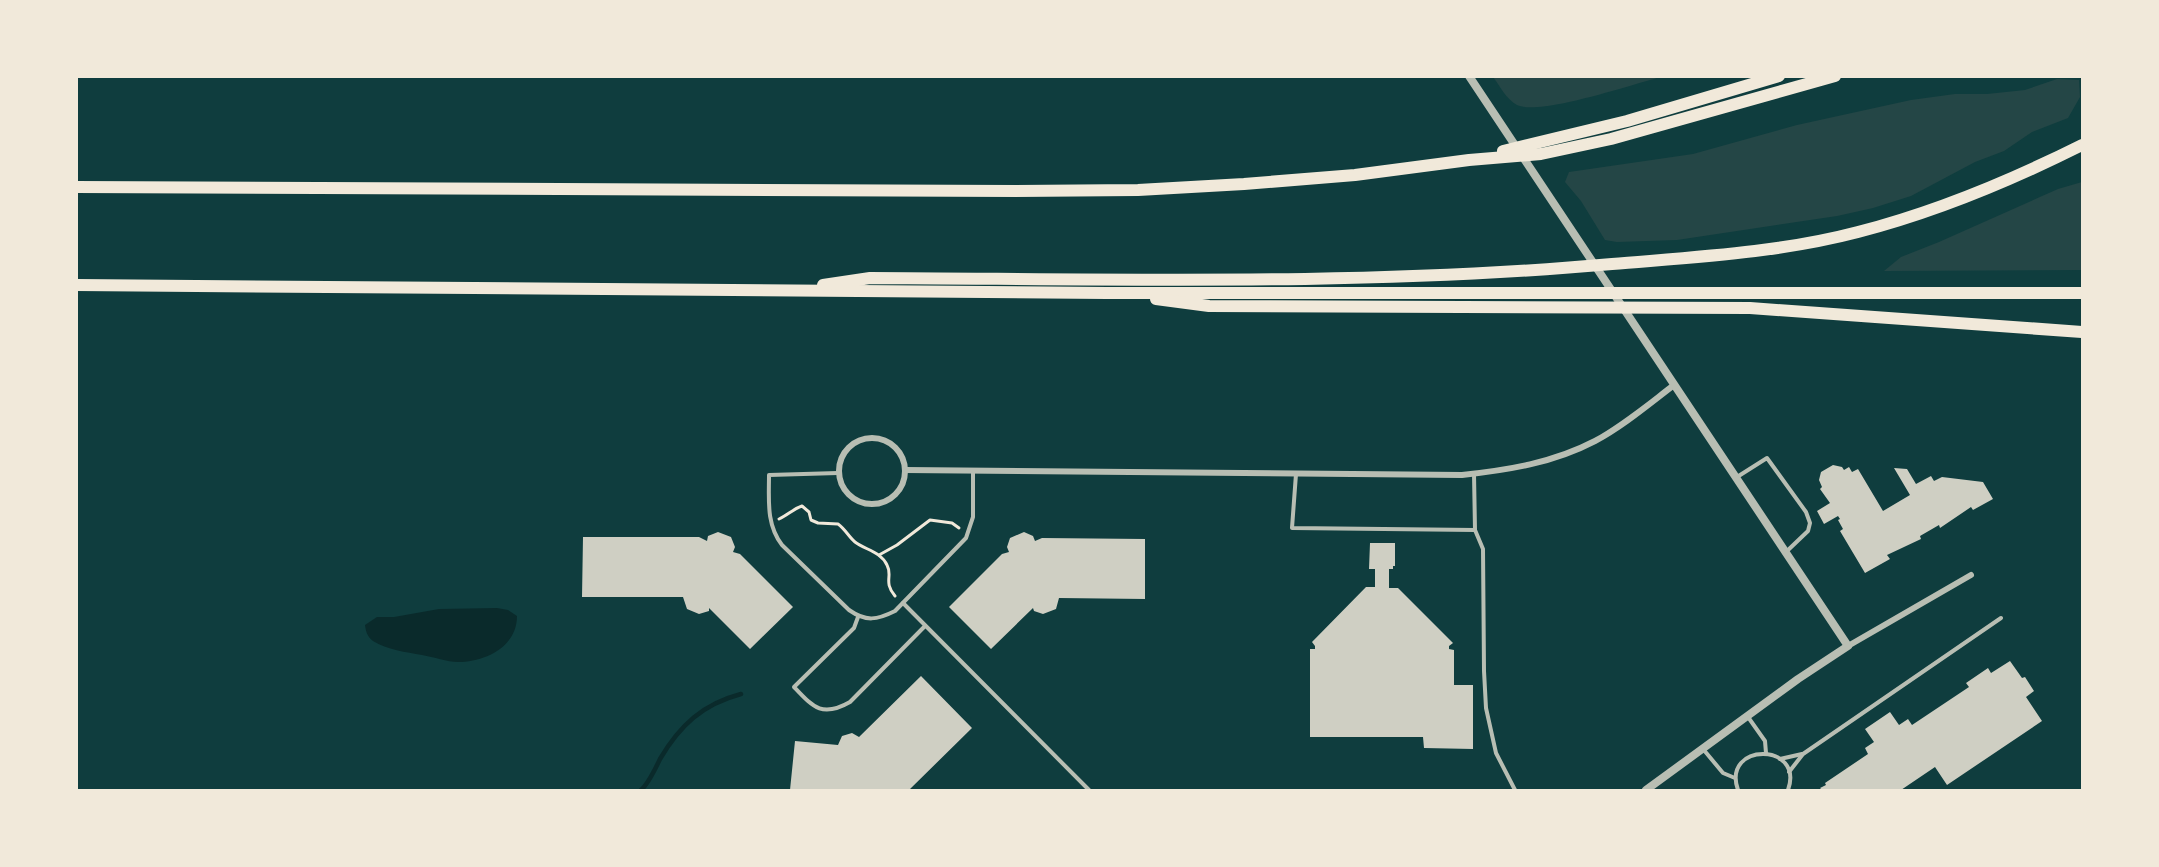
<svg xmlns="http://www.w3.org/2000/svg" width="2159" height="867" font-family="Figtree,sans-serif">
	<rect width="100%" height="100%" fill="#0f3d3e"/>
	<!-- green -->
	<g fill="#244646">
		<path d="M1493,77H1661C1633,84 1540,116 1517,105C1506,99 1500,86 1493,77Z"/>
		<path d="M2057,79L2079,80L2080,97L2068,118L2032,132L2004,151L1975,162L1911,196L1873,208L1837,216L1677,240L1617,242L1605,240L1581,201L1565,182L1569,172L1693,154L1797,125L1911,100L1955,94H1987L2025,90Z"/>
		<path d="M2082,182V270L1884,271L1901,257L1939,242L2058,189Z"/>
	</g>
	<!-- water -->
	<path fill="#0a2a2b" d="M497,608L508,610L517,616C517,647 485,662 458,662C447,662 434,657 422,655C406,652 387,650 373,641C367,636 366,632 365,625L377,617H394L439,609Z"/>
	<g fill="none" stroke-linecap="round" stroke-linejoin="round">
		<!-- stream -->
		<path stroke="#0a2a2b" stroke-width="4.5" d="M641,790C649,783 655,769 660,759C680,725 703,704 741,694"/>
	</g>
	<!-- building -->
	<g fill="#cfcfc3">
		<path d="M1833,465L1842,467L1844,470L1849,467L1852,472L1858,469L1883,511L1910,495L1894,468L1907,469L1916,484L1931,476L1934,481L1942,477L1983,482L1993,499L1973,510L1971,507L1940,528L1939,525L1920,536L1921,539L1887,555L1890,559L1865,573L1840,531L1843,529L1838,520L1840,519L1838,516L1824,524L1817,511L1830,503L1820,489L1822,487L1819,480L1821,472Z"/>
		<path d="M718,532L731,537L735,547L733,552L740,554L793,607L750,649L709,608V611L699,614L687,609L683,597H582L583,537H699L707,541L708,536Z"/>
		<path d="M1024,532L1033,536L1035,541L1042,538L1145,539V599L1059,598L1056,609L1043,614L1034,611L1033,608L991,649L949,607L1002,554L1009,552L1007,547L1010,538Z"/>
		<path d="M1370,543H1395V566H1393V569H1389V588H1398L1453,643L1449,646V649L1454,650V685H1473V749L1424,748L1423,737H1310V649H1315V646L1312,642L1366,587H1375V569H1369Z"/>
		<path d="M2010,661L2022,678L2025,677L2034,691L2026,697L2042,721L1947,785L1935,767L1901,790H1822L1820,788L1826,785L1825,783L1868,754L1865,748L1874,742L1865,729L1890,712L1899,725L1908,719L1912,725L1969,687L1966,683L1988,668L1991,673Z"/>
		<path d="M921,676L972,728L909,790H790L795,741L838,745L842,736L852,733L859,737Z"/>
	</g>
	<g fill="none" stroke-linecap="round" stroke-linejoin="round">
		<!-- path -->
		<g stroke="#f1e9da" stroke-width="3">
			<path d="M779,519C788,515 793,509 802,506L809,512L811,520L818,523L838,524C845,529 849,537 855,542C866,550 881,552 887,565C893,576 883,582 895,596"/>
			<path d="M879,555L897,545L930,520L952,523L959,528"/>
		</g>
		<!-- service -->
		<g stroke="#b8beb3" stroke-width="4">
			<path d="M838,473L769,475C769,500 766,524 782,545L849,610C866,622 877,620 895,611L966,538L973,517V471"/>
			<path d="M1296,474L1292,528L1475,530L1474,474"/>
			<path d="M1737,477L1767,458L1806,512L1810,523L1808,531L1787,551"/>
			<path d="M1475,530L1483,549L1484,671L1486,708L1496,753L1515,790"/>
			<path d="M903,603L1089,790"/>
			<path d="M858,617L854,628L794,687C813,707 822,718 850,702L925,626"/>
			<path d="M1748,717L1765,741L1766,753"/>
			<path d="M1703,749L1723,773L1735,778"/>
			<path d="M1780,759L1802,754"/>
			<path d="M1789,772L1803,754L2001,618"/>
			<path d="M1738,790C1721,742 1805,742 1788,790"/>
		</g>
		<!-- minor -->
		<g stroke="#b8beb3" stroke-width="6">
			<circle cx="872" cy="471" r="33"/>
			<path d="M905,470L1462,475C1508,470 1553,463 1595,441C1623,426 1649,404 1674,385"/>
			<path d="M1848,646L1971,575"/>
		</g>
		<!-- tertiary -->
		<path stroke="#b8beb3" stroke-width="8" d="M1469,76L1848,646L1798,679L1646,790"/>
		<!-- motorway -->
		<g stroke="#f1e9da" stroke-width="12">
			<path d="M1503,151L1627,121L1779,76"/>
			<path d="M76,187L1016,191L1138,190L1244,184L1355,175L1469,160L1541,154L1611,139L1835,76"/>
			<path d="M76,285L1107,293H2082"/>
			<path d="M823,285L870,278C1117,279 1366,286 1612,264C1694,257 1778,253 1858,232C1936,212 2010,181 2082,145"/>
			<path d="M1156,299L1209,306L1750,308L2082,332"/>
		</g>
	</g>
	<!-- border -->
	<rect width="2159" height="867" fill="none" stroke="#f1e9da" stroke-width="156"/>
</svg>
